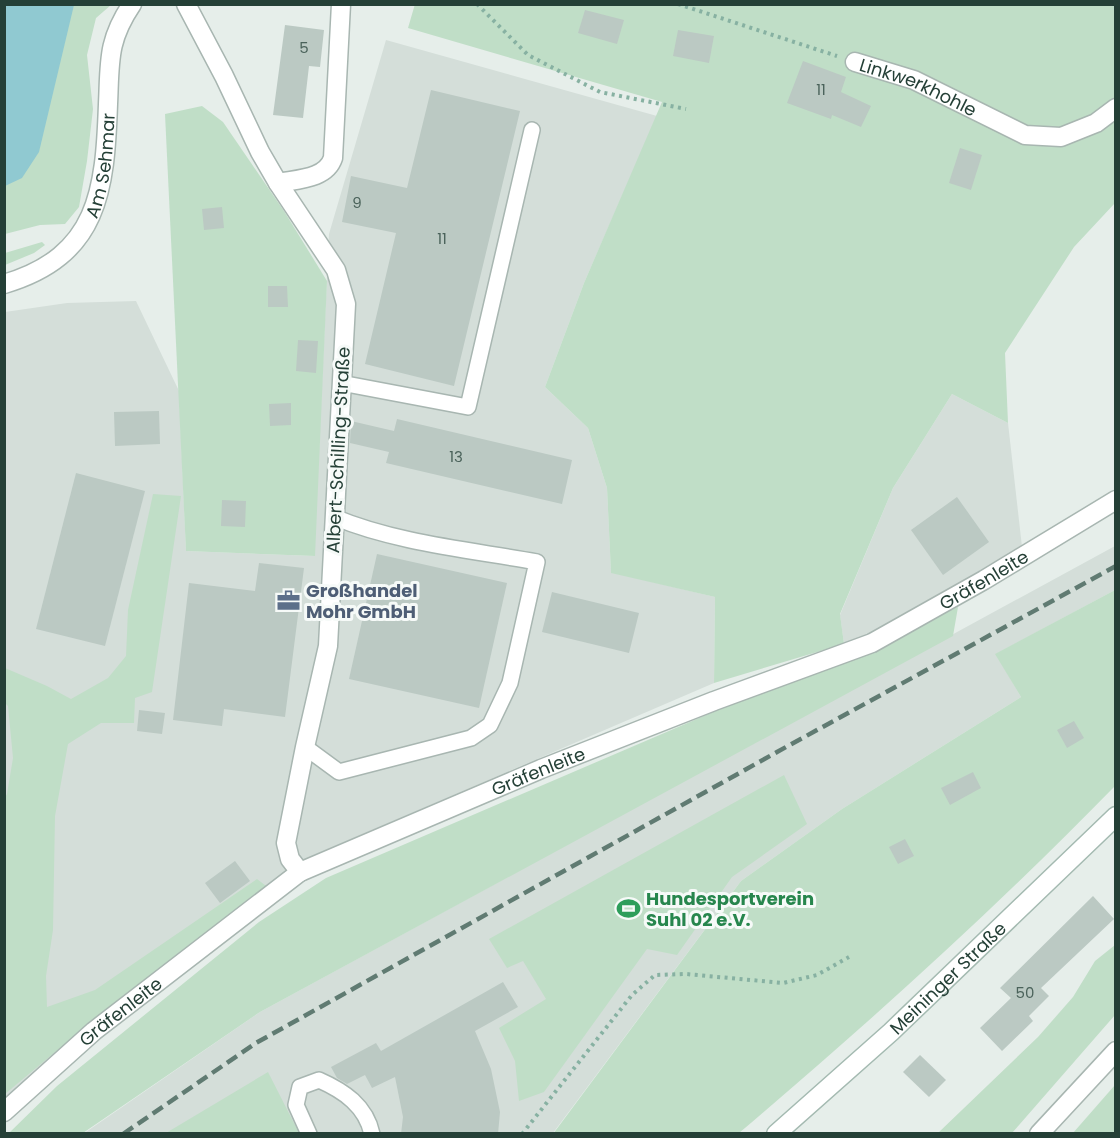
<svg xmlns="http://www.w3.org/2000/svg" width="1120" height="1138" font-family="Poppins,sans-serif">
	<rect width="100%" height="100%" fill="#e6eeea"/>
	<!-- built -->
	<g fill="#d4ded9">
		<path d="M386,40L657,116L584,283L545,387L588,428L607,488L611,572L715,597L714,683L314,855L126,989L5,1105V312L67,303L136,301L179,391L186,551L314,556L329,234Z"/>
		<path d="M952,394L1008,423L1022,547L882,629L844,644L840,615L893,488Z"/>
		<path d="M1115,546V590L996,654L1021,697L842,809L741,881L553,1133L83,1134L260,1012Z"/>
	</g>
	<!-- green -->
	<g fill="#c0dec7">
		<path d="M415,4L1115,5V203L1074,247L1005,353L1008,423L952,394L893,488L840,614L844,644L714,683L715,597L611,573L607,488L588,428L545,387L584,283L662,102L408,28Z"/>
		<path d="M5,5H111L96,18L87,55L93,109L87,161L79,207L65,224L40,225L5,234Z"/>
		<path d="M202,106L223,122L284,211L327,281L315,556L186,551L165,114Z"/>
		<path d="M42,242L45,245L34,253L5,265V253Z"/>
		<path d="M153,494L181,496L152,692L135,698L134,723H101L68,744L55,816L53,930L46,976L47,1007L95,990L257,879L270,889L60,1048L5,1094L4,799L7,794L13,758L8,706L5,703V668L47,686L71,699L108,678L126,656L128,610Z"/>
		<path d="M1115,590V786C996,908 869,1023 739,1133L553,1134L741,881L842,809L1021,697L995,654Z"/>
		<path d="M958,607L953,636L260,1012L83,1133L8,1134L57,1086L259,922L326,878Z"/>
		<path d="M784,775L807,824L732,877L677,955L647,949L544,1092L519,1101L515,1061L499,1028L546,999L523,961L507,968L489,939Z"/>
		<path d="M1115,945V1015L1012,1133H938L1038,1037L1073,997L1095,961Z"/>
		<path d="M268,1072L299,1133H166Z"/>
		<path d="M1115,1085V1133H1073Z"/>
	</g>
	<!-- water -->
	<path fill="#90c9d1" d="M5,4L74,5L39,152L22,178L5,186Z"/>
	<!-- building -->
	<g fill="#bbc9c3">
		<path d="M585,10L624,20L617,44L578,33Z"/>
		<path d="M285,25L324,30L320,67L309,66L303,118L273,115Z"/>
		<path d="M678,30L714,36L709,63L673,56Z"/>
		<path d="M803,61L846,77L841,92L871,106L861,127L832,115L831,119L787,103Z"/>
		<path d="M431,90L520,111L454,386L365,364L396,233L342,222L351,176L407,188Z"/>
		<path d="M960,148L982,155L971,190L949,183Z"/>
		<path d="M222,207L224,228L204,230L202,209Z"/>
		<path d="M268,286H287L288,307H268Z"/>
		<path d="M298,340L318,341L316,373L296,371Z"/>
		<path d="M291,403V425L270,426L269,404Z"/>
		<path d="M159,411L160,444L115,446L114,412Z"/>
		<path d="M397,419L572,460L562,504L386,463L389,452L350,443L351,421L394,431Z"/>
		<path d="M76,473L145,491L105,646L36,629Z"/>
		<path d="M957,497L989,542L943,575L911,530Z"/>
		<path d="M222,500L246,501L245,527L221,526Z"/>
		<path d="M377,554L507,583L479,708L349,679Z"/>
		<path d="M259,563L304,568L285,717L224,709L222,726L173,720L189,583L255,591Z"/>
		<path d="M552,592L639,613L629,653L542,632Z"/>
		<path d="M139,710L165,713L162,734L137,731Z"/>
		<path d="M1074,721L1084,738L1067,748L1057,730Z"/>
		<path d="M973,772L981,788L950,805L941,788Z"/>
		<path d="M905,839L914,856L898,864L889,847Z"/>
		<path d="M235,861L250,881L220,903L205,883Z"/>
		<path d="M1093,896L1114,919L1041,988L1049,996L1029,1016L1033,1021L1002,1051L980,1028L1011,998L1000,988Z"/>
		<path d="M503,982L518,1007L475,1031L491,1069L500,1112L498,1134H401L403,1117L395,1077L372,1088L365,1075L347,1084L337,1078L331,1067L376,1043L381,1051Z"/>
		<path d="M920,1055L946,1080L929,1097L903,1072Z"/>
	</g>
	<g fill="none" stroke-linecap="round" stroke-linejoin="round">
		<defs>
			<g id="service">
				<path d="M341,383L468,407L532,130"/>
				<path d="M305,747L339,772L471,738L490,725L510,683L537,562C471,550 396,543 334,517"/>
				<path d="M309,1134L296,1105L300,1087L319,1080C344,1091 366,1106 372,1134"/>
			</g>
			<g id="minor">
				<path d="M186,4L224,76L260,152L278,183L336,270L346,304L328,646L305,747L286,843L290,859L300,872"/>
				<path id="s1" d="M855,62L914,80L1025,135L1061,137L1096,123L1116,108"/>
				<path d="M278,183C298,179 326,179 333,158L341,4"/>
				<path id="s2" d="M4,284C99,256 105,190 108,104C110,62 107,41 132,4"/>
				<path id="s3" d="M4,1112L94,1031L300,872L541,769L714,701L872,643L984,580L1116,500"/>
				<path d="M1039,1134L1116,1051"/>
			</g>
			<g id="secondary">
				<path id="s4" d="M776,1134L891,1032L1116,816"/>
			</g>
		</defs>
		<!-- service casing -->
		<use href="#service" stroke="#a8b6b1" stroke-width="18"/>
		<!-- minor casing -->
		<use href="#minor" stroke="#a8b6b1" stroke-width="21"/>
		<!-- secondary casing -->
		<use href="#secondary" stroke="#a4bab1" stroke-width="21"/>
		<!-- path -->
		<g stroke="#87b1a2" stroke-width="4" stroke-dasharray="3 4.5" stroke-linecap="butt">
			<path d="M477,4L528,55L600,92L686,109"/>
			<path d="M678,4L837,56"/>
			<path d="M522,1134L632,995L655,975L686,974L783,983L817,975L849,957"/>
		</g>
		<!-- service -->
		<use href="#service" stroke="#fff" stroke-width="15"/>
		<!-- minor -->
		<use href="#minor" stroke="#fff" stroke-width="18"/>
		<!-- secondary -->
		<use href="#secondary" stroke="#fff" stroke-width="18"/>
		<!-- rail -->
		<path stroke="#607b72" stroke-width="4.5" stroke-dasharray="12 6" stroke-linecap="butt" d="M123,1134L256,1043L777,752L1116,566"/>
	</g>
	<!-- icons -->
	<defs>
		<symbol id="office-bare" viewBox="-9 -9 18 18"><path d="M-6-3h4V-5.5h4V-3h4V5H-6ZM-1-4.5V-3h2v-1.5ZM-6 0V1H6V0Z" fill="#5c6f8a" stroke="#f6faf8" stroke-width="2.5" paint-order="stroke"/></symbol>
		<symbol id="stadium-bare" viewBox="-9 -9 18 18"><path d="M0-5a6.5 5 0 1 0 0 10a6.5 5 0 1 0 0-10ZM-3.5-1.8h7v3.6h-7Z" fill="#2e9e5b" stroke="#f6faf8" stroke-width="2.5" paint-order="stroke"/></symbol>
	</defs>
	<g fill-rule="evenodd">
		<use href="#office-bare" x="272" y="584" width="33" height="33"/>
		<use href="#stadium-bare" x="612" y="892" width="33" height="33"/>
	</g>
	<g text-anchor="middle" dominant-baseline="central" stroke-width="6" stroke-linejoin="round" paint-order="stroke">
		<!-- number labels -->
		<g font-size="15" fill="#4a625a">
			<text x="304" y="47">5</text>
			<text x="821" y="89">11</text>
			<text x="357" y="202">9</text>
			<text x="442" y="238">11</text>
			<text x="456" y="456">13</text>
			<text x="1025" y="992">50</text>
		</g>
		<!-- street labels -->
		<g font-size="18" fill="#254037" stroke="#f6faf8">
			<text stroke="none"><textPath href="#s1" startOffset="68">Linkwerkhohle</textPath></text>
			<text stroke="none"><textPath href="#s2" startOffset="166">Am Sehmar</textPath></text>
			<text transform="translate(338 450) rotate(-87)">Albert-Schilling-Straße</text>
			<text stroke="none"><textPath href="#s3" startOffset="1126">Gräfenleite</textPath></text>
			<text stroke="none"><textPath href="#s3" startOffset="640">Gräfenleite</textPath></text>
			<text stroke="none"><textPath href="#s4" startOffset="232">Meininger Straße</textPath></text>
			<text stroke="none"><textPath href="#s3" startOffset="154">Gräfenleite</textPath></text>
		</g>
		<!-- service labels -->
		<g font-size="18" font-weight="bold" fill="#4e5e75" stroke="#f6faf8" text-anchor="start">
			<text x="306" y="590">Großhandel<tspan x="306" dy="21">Mohr GmbH</tspan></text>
		</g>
		<!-- leisure labels -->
		<g font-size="18" font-weight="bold" fill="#27864d" stroke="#f6faf8" text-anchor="start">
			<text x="646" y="898">Hundesportverein<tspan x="646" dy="21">Suhl 02 e.V.</tspan></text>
		</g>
	</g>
	<!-- border -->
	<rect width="1120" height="1138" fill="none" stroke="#254037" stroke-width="12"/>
</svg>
